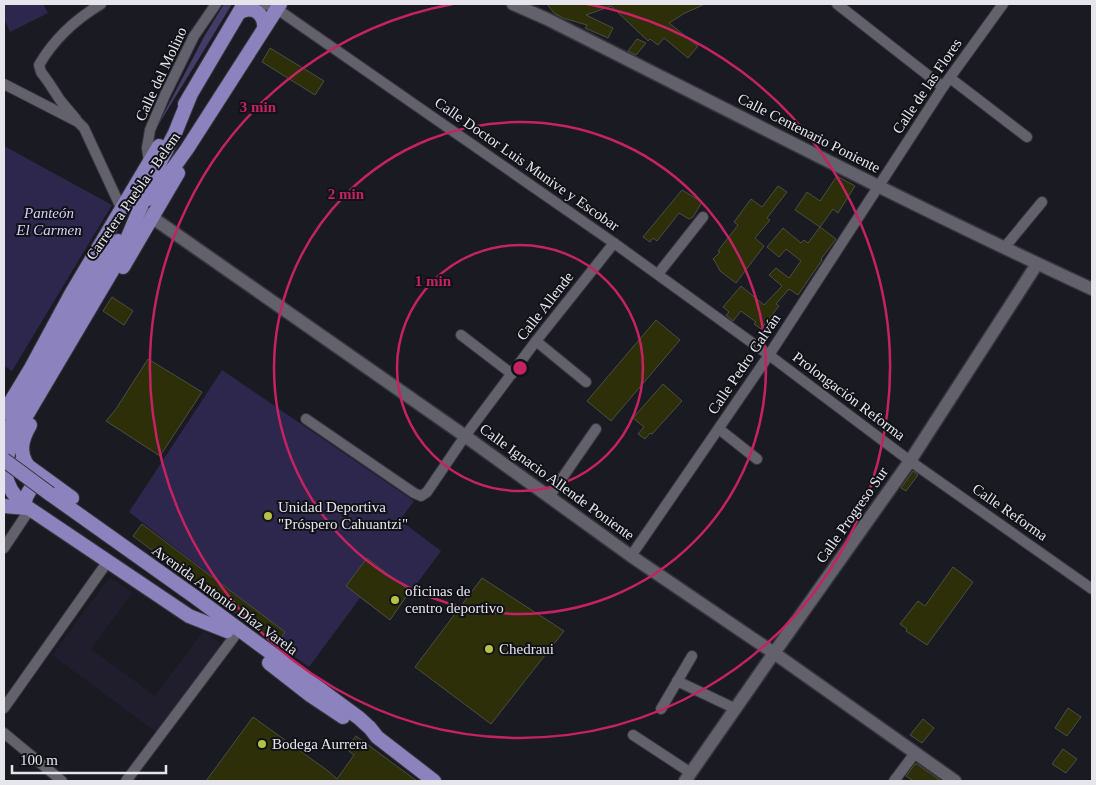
<svg xmlns="http://www.w3.org/2000/svg" width="1096" height="785" font-family="'Times New Roman',serif">
	<rect width="100%" height="100%" fill="#1a1a22"/>
	<!-- built -->
	<path fill="#201e2c" d="M110,577L132,593L91,649L155,696L204,631L222,645L156,732L52,655Z"/>
	<!-- green -->
	<g fill="#2d264d">
		<path d="M4,4H43L48,13L10,32L4,18Z"/>
		<path d="M4,146L112,205L12,371L4,366Z"/>
		<path d="M222,370L414,501L400,520L441,551L390,620L360,598L309,667L277,644L284,632L129,512Z"/>
	</g>
	<!-- forest -->
	<path fill="#433c67" d="M224,4H232L209,42L154,132L205,35Z"/>
	<!-- building -->
	<g fill="#2c2f07" stroke="#4c4e44">
		<path d="M547,4H705L685,13L669,23L698,46L688,58L664,38L658,45L650,39L648,41L611,6L586,15L613,28L608,38L585,28L587,25L563,18L554,13Z"/>
		<path d="M637,39L646,43L636,55L628,51Z"/>
		<path d="M270,48L324,81L315,95L262,62Z"/>
		<path d="M837,176L855,186L838,213L833,209L820,227L795,210L807,192L820,201Z"/>
		<path d="M778,186L787,192L767,218L770,220L755,238L764,246L736,283L720,271L716,263L713,259L720,252L718,251L738,225L734,222L751,199L762,207Z"/>
		<path d="M682,190L702,202L693,217L689,219L679,213L657,241L653,238L650,242L643,237Z"/>
		<path d="M820,227L836,239L821,259L822,260L798,295L789,289L776,304L779,306L761,329L754,324L756,322L741,311L733,321L726,315L729,312L723,307L741,286L764,305L782,286L769,275L776,268L789,278L801,261L786,249L779,257L767,247L783,228L801,243L804,240L808,243Z"/>
		<path d="M112,297L133,311L124,325L103,311Z"/>
		<path d="M656,320L680,340L611,421L587,401Z"/>
		<path d="M148,359L202,392L160,456L106,421L116,409Z"/>
		<path d="M663,384L682,401L652,434L650,433L645,439L638,434L644,427L633,418Z"/>
		<path d="M913,471L918,475L906,491L901,488Z"/>
		<path d="M142,524L285,632L277,644L133,536Z"/>
		<path d="M367,558L410,591L390,620L346,586Z"/>
		<path d="M953,567L973,582L927,645L906,631L907,629L900,624L918,601L925,606Z"/>
		<path d="M482,578L564,631L491,724L415,667Z"/>
		<path d="M1068,708L1081,717L1067,736L1055,728Z"/>
		<path d="M253,717L328,771L337,779L354,755L346,749L356,736L417,781H206Z"/>
		<path d="M923,719L934,728L922,743L910,735Z"/>
		<path d="M1063,749L1077,759L1066,773L1052,764Z"/>
		<path d="M915,764H917L941,781H913L906,776Z"/>
	</g>
	<g fill="none" stroke-linecap="round" stroke-linejoin="round">
		<defs>
			<g id="minor">
				<path d="M265,4L277,9L614,243L769,355L910,461L1092,589"/>
				<path d="M837,4L943,87"/>
				<path d="M950,78L1027,137"/>
				<path d="M4,84L78,122L84,128L122,210"/>
				<path d="M76,119L60,100L49,83L41,72L39,65C54,39 76,19 101,4"/>
				<path d="M149,163L147,148L150,130L165,95L194,36L216,4"/>
				<path d="M1004,248L1042,202"/>
				<path d="M658,274L703,217"/>
				<path d="M461,335L512,374"/>
				<path d="M536,341L586,382"/>
				<path d="M306,419L414,493L421,496L427,492L465,436L536,341L614,243"/>
				<path d="M719,429L757,459"/>
				<path d="M549,497L596,429"/>
				<path d="M4,548L30,509"/>
				<path d="M631,556L769,355L943,87L1003,4"/>
				<path d="M677,681L736,709"/>
				<path d="M4,708L108,561"/>
				<path d="M661,709L692,656"/>
				<path d="M4,733L62,781"/>
				<path d="M633,735L691,773"/>
				<path d="M126,781L234,637"/>
				<path d="M894,781L915,753"/>
			</g>
			<g id="tertiary">
				<path d="M513,4L547,19C728,110 908,204 1092,289"/>
				<path d="M140,209L465,436L631,556L774,653L955,781"/>
				<path d="M685,781L774,653L910,461L1037,264"/>
			</g>
			<g id="primary">
				<path d="M240,12C253,5 265,14 264,28"/>
				<path d="M190,96L175,133L157,168L125,244L112,271L15,435C2,463 0,484 24,505L189,616L227,631"/>
				<path d="M185,104L244,4"/>
				<path d="M148,199L174,167L187,149L280,4"/>
				<path d="M123,267L178,173"/>
				<path d="M4,413L31,368L71,294L159,146"/>
				<path d="M4,437L59,340L118,241"/>
				<path d="M20,463L28,466L72,498"/>
				<path d="M28,466C18,452 22,439 30,425"/>
				<path d="M50,494L195,597L359,718L370,728L377,737L434,781"/>
				<path d="M24,505C26,492 33,484 44,478"/>
				<path d="M4,506L27,508"/>
				<path d="M269,663L310,695L343,717"/>
			</g>
		</defs>
		<!-- minor casing -->
		<use href="#minor" stroke="#37363c" stroke-width="12"/>
		<!-- tertiary casing -->
		<use href="#tertiary" stroke="#37363c" stroke-width="15"/>
		<!-- primary casing -->
		<use href="#primary" stroke="#37363c" stroke-width="16"/>
		<!-- minor -->
		<use href="#minor" stroke="#63626c" stroke-width="10"/>
		<!-- tertiary -->
		<use href="#tertiary" stroke="#63626c" stroke-width="12"/>
		<!-- primary -->
		<use href="#primary" stroke="#8c82be" stroke-width="14"/>
		<defs>
			<path id="primary-bridge" d="M4,460L50,494"/>
		</defs>
		<!-- primary-bridge casing -->
		<use href="#primary-bridge" stroke="#37363c" stroke-width="16" stroke-linecap="butt"/>
		<!-- primary-bridge -->
		<use href="#primary-bridge" stroke="#8c82be" stroke-width="14"/>
	</g>
	<!-- distance rings -->
	<g fill="none" stroke="#c42262" stroke-width="2.5">
		<circle cx="520" cy="368" r="123"/>
		<circle cx="520" cy="368" r="246"/>
		<path d="M587 4A370 370 0 1 1 453 4"/>
	</g>
	<!-- markers -->
	<g fill="#b6c148" stroke="#111118" stroke-width="2">
		<circle cx="268" cy="516" r="5"/>
		<circle cx="395" cy="600" r="5"/>
		<circle cx="489" cy="649" r="5"/>
		<circle cx="262" cy="744" r="5"/>
	</g>
	<g text-anchor="middle" dominant-baseline="central" stroke-width="4" stroke-linejoin="round" paint-order="stroke">
		<!-- street labels -->
		<g font-size="15" fill="#e5e5eb" stroke="#111118">
			<text transform="translate(161 74) rotate(-65)">Calle del Molino</text>
			<text transform="translate(927 86) rotate(-56)">Calle de las Flores</text>
			<text transform="translate(809 133) rotate(27)">Calle Centenario Poniente</text>
			<text transform="translate(527 164) rotate(35)">Calle Doctor Luis Munive y Escobar</text>
			<text transform="translate(133 196) rotate(-55)">Carretera Puebla - Belem</text>
			<text transform="translate(545 306) rotate(-52)">Calle Allende</text>
			<text transform="translate(744 364) rotate(-56)">Calle Pedro Galván</text>
			<text transform="translate(849 396) rotate(37)">Prolongación Reforma</text>
			<text transform="translate(557 482) rotate(36)">Calle Ignacio Allende Poniente</text>
			<text transform="translate(1010 512) rotate(35)">Calle Reforma</text>
			<text transform="translate(852 515) rotate(-55)">Calle Progreso Sur</text>
			<text transform="translate(225 600) rotate(36)">Avenida Antonio Díaz Varela</text>
		</g>
		<!-- park labels -->
		<g font-size="15" font-style="italic" fill="#d3cefb" stroke="#111118">
			<text x="49" y="213">Panteón<tspan x="49" dy="17">El Carmen</tspan></text>
		</g>
		<!-- poi labels -->
		<g font-size="15" fill="#e5e5eb" stroke="#111118" text-anchor="start">
			<text x="278" y="507">Unidad Deportiva<tspan x="278" dy="17">"Próspero Cahuantzi"</tspan></text>
			<text x="405" y="591">oficinas de<tspan x="405" dy="17">centro deportivo</tspan></text>
			<text x="499" y="649">Chedraui</text>
			<text x="272" y="744">Bodega Aurrera</text>
		</g>
	</g>
	<circle cx="520" cy="368" r="8" fill="#c42262" stroke="#111118" stroke-width="2.5"/>
	<g font-size="15" text-anchor="middle" font-weight="bold" fill="#c42262" stroke="#111118" stroke-width="4" stroke-linejoin="round" paint-order="stroke">
		<text x="258" y="112">3 min</text>
		<text x="346" y="199">2 min</text>
		<text x="433" y="286">1 min</text>
	</g>
	<!-- border -->
	<rect width="1096" height="785" fill="none" stroke="#e5e5eb" stroke-width="10"/>
	<!-- scale -->
	<path d="M12 765v8h154v-8" fill="none" stroke="#e5e5eb" stroke-width="2.5"/>
	<text x="20" y="765" font-size="15" fill="#e5e5eb" stroke="#111118" stroke-width="4" paint-order="stroke">100 m</text>
</svg>
